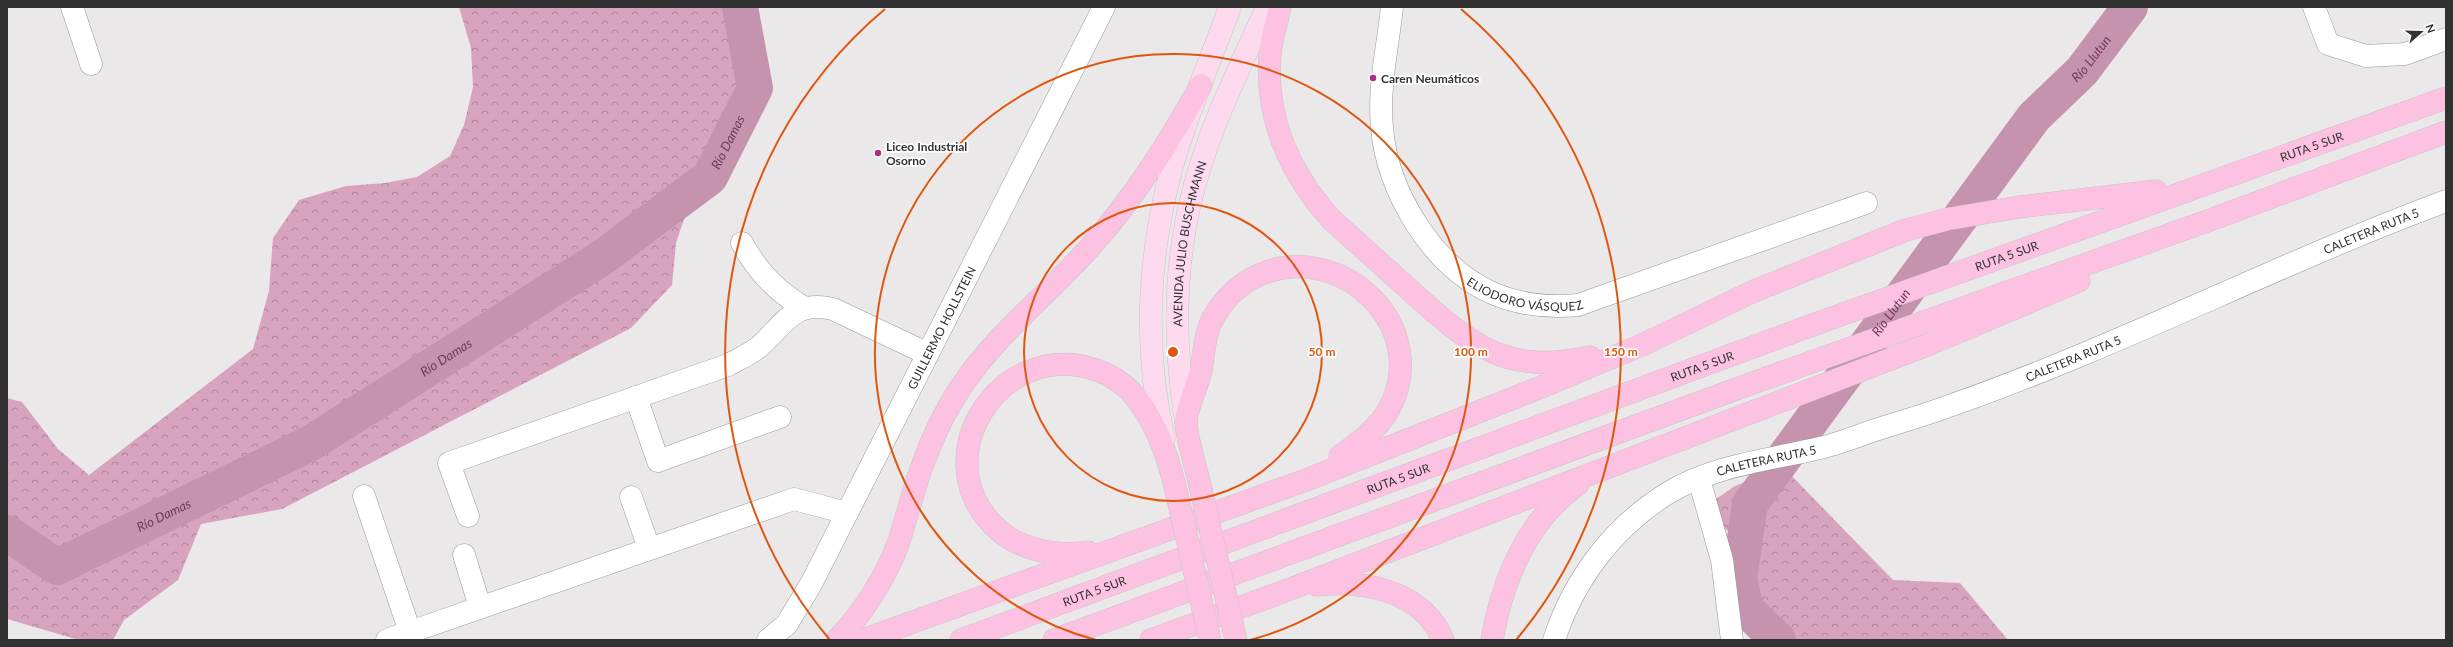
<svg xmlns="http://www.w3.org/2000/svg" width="2453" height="647" font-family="Lato,sans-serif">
	<defs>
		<pattern id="forest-crowns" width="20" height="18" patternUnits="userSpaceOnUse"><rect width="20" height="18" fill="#d7a3bf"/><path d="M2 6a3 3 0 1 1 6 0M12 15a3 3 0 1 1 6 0" fill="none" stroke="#af859c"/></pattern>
	</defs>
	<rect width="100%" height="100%" fill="#ebe8e9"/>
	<!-- forest -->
	<g fill="url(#forest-crowns)">
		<path d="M459,7H740L741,41L734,102L725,141L710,178L686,213L676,243L672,285L631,328L282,509L201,524L178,580L124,620L113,640H79L7,619V398L22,402L58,449L89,475L253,349L269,291L273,238L299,200L346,186L385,183L417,177L450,156L464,125L473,87L471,48Z"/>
		<path d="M1783,467L1893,580L1960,583L2008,640H1761L1736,537L1700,510L1735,486Z"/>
	</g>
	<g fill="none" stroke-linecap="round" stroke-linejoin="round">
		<!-- river -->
		<g stroke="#c693af" stroke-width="36">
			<path id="s1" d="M7,533L57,567L311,443L603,257L710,177L755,88L740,7"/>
			<path id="s2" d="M1778,640L1746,609L1739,579L1750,504L2034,117L2082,71L2130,7"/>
		</g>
		<defs>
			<g id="minor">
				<path d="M72,7L91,64"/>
				<path id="s3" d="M1392,7C1388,46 1378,88 1382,128C1387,191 1432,266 1492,293C1520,305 1548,308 1578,305L1866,203"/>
				<path d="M2314,7L2328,44L2366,56L2405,54L2446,39"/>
				<path d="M742,243C758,272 777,292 805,308"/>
				<path d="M636,397L658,461L780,417"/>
				<path d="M1699,479L1722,560L1732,640"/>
				<path d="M364,496L410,632"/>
				<path d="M631,497L649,548"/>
				<path d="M468,516L449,463L728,365C738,359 751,354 760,346C785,324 793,300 833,309L928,354"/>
				<path d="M464,555L480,607"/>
				<path d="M387,640L794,499L847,513"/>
				<path id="s4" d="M768,640L787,624L811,584L1104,7"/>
				<path id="s5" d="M1554,640C1574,579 1613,527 1668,493C1714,465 1769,460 1820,448C1837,444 1853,438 1869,432C1897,423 1925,415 1952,405C2120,346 2279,263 2446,201"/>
			</g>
			<g id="major">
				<path id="s6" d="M1186,422C1172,335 1173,249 1201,164C1218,110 1244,59 1267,7"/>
				<path d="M1164,438C1143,349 1148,255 1172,167C1187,113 1211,60 1230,7"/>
			</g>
			<g id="highway">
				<path d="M1280,7C1277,23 1271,39 1270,55C1265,118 1290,174 1332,220C1359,244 1386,269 1413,293C1472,346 1506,375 1590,357"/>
				<path d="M1201,490C1198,474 1186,437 1186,422C1187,405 1198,387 1201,370C1204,354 1204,337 1211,322C1221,302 1238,284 1259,275C1341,239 1433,327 1389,409C1378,429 1358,444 1340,456"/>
				<path d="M1088,552C1055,557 1017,550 993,525C925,455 1001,340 1093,369C1110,374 1127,385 1137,399C1160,429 1170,464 1178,499"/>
				<path d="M1317,585C1365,580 1423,591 1443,640"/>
				<path d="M837,640C862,614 883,581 897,547C906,522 911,497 920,472C930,443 943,414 961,387C997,333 1048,295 1091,246C1135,197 1169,142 1201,85"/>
				<path d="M863,640L1306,480L1534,390L1642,345L1754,291L1906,230L1948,219L2019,207L2156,191"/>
				<path id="s7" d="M961,640L1807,327L2446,98"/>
				<path d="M1054,640L1750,384L2213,219L2446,132"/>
				<path d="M1151,640L1285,591L1930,344L2079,281"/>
				<path d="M1492,640C1502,581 1527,520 1578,484"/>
			</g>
		</defs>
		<!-- minor casing -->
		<use href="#minor" stroke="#9b9899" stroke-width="23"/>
		<!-- major casing -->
		<use href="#major" stroke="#c6c6c6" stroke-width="23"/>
		<!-- highway casing -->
		<use href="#highway" stroke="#c6c6c6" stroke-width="23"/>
		<!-- minor -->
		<use href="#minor" stroke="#fff" stroke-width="22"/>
		<!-- major -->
		<use href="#major" stroke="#fedaee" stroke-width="22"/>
		<!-- highway -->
		<use href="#highway" stroke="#fdc2e2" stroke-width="22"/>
		<defs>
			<g id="highway-bridge">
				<path d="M1201,490L1236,640"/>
				<path d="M1178,499L1210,640"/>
			</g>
		</defs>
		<!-- highway-bridge casing -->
		<use href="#highway-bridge" stroke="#c6c6c6" stroke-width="23" stroke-linecap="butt"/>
		<!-- highway-bridge -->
		<use href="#highway-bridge" stroke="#fdc2e2" stroke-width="22"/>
	</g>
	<!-- distance rings -->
	<g fill="none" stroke="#df570e" stroke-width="2">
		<circle cx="1173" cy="352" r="149"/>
		<path d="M1096 640A298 298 0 1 1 1250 640"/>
		<path d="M830 640A448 448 0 0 1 885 9M1461 9A448 448 0 0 1 1516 640"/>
	</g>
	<!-- markers -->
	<g fill="#ad3080" stroke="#fff" stroke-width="1.5">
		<circle cx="1373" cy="78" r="4"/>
		<circle cx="878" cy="153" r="4"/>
	</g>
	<g text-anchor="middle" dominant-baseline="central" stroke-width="3.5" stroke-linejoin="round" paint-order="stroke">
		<!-- poi labels -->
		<g font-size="12" font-weight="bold" fill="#333232" stroke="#fff" text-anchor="start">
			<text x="1381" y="78">Caren Neumáticos</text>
			<text x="886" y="146">Liceo Industrial<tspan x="886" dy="14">Osorno</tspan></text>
		</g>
		<!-- street labels -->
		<g font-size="12" fill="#333232" stroke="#fff">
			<text stroke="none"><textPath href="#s7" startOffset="1438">RUTA 5 SUR</textPath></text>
			<text stroke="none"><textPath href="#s5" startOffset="942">CALETERA RUTA 5</textPath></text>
			<text stroke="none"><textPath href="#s6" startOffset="180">AVENIDA JULIO BUSCHMANN</textPath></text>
			<text stroke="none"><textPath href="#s7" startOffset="1114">RUTA 5 SUR</textPath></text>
			<text stroke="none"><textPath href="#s3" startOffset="361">ELIODORO VÁSQUEZ</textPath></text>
			<text stroke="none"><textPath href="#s4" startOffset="359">GUILLERMO HOLLSTEIN</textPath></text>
			<text stroke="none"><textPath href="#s5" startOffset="618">CALETERA RUTA 5</textPath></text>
			<text stroke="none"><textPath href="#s7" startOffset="790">RUTA 5 SUR</textPath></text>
			<text stroke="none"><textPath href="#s5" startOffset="294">CALETERA RUTA 5</textPath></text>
			<text stroke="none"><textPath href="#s7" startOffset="466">RUTA 5 SUR</textPath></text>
			<text stroke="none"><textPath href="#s7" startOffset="142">RUTA 5 SUR</textPath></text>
		</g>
		<!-- water labels -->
		<g font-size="13" font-style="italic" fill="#74365b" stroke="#fff">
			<text stroke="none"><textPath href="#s2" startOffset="713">Río Llutun</textPath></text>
			<text stroke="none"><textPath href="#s1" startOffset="862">Río Damas</textPath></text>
			<text stroke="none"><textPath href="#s2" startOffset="389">Río Llutun</textPath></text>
			<text stroke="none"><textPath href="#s1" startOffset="503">Río Damas</textPath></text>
			<text stroke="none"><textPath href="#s1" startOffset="179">Río Damas</textPath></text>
		</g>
	</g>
	<circle cx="1173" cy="352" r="6" fill="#df570e" stroke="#fff" stroke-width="2"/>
	<g font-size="12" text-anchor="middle" font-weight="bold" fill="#df570e" stroke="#fff" stroke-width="3.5" stroke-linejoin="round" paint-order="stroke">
		<text x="1322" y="356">50 m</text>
		<text x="1471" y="356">100 m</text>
		<text x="1621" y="356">150 m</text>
	</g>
	<!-- border -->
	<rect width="2453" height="647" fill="none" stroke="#333232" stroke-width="16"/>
	<!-- north arrow -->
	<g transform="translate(2421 32) rotate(70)" stroke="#ffffff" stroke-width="3" paint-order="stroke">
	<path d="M0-3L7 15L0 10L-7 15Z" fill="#333232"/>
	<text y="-6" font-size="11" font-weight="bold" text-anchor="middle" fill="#333232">N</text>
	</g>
</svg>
